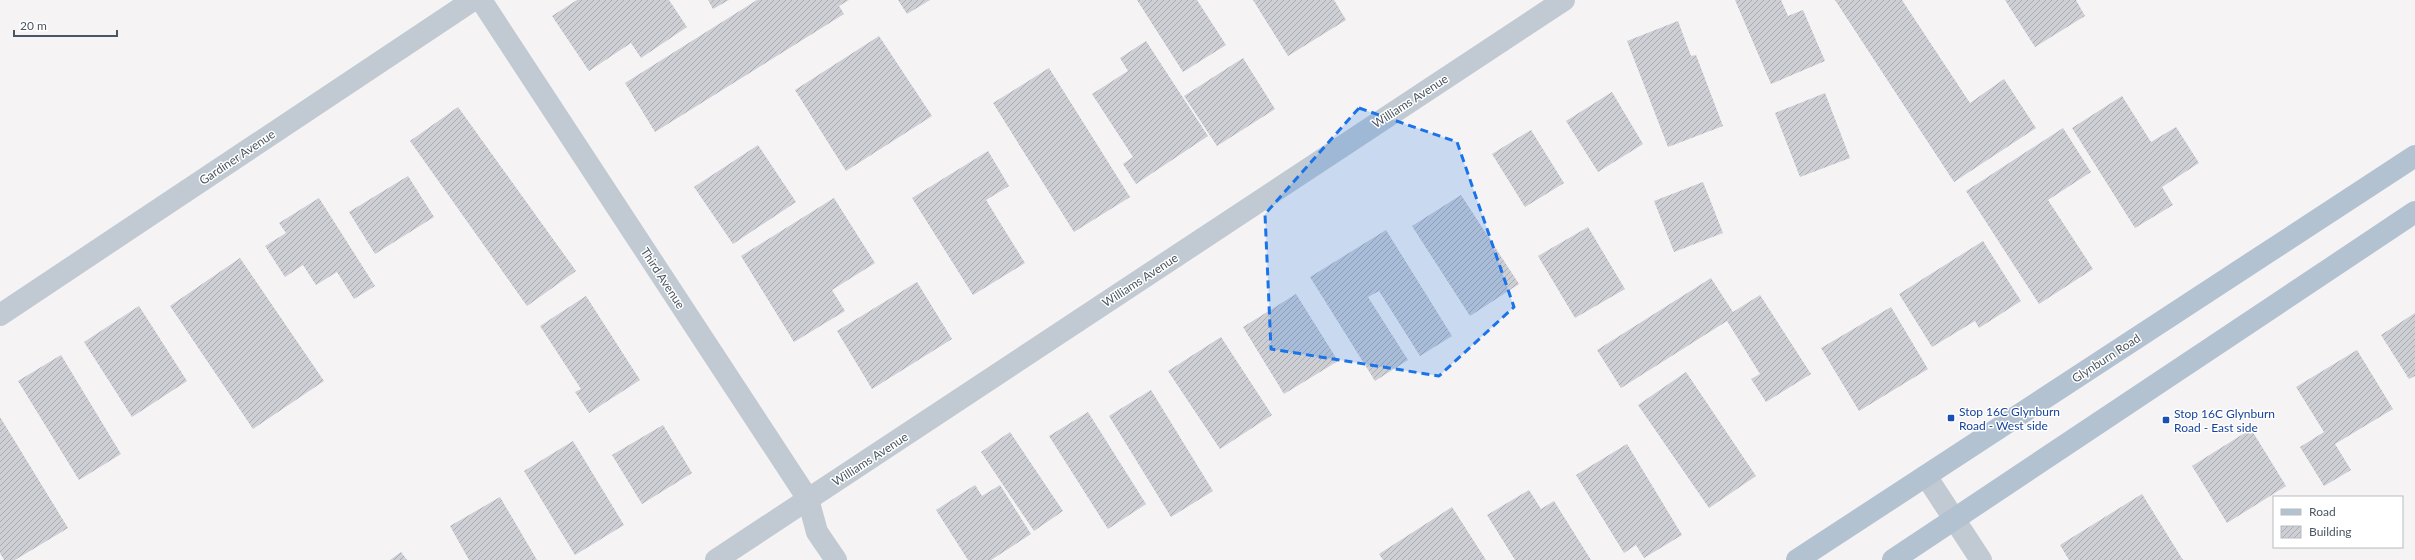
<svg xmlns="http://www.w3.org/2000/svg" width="2415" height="560" font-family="Lato,sans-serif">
	<defs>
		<pattern id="building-hatch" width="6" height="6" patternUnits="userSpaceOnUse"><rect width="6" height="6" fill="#cdcfd5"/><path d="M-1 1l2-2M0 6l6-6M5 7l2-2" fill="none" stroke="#a8abb0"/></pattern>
	</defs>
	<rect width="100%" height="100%" fill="#f5f3f3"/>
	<!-- building -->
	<g fill="url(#building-hatch)">
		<path d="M577,0H669L687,27L641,58L631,43L589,71L552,16Z"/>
		<path d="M708,0H729L713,9Z"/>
		<path d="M757,0H849L839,6L844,14L655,132L625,83Z"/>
		<path d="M898,0H930L907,14Z"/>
		<path d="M1137,0H1197L1226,45L1183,72Z"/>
		<path d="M1253,0H1334L1346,20L1288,56Z"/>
		<path d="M1735,0H1781L1788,16L1803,10L1825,61L1771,84Z"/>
		<path d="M1835,0H1902L1970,103L2004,79L2036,128L1954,182Z"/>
		<path d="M2005,0H2076L2085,16L2035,47Z"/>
		<path d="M1678,21L1691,56L1696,55L1723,126L1668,147L1627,41Z"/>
		<path d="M879,36L932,116L846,171L795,90Z"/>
		<path d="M1146,41L1208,136L1136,184L1123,164L1133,157L1092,94L1128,71L1120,58Z"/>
		<path d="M1243,58L1275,109L1217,146L1184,96Z"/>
		<path d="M1049,68L1130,197L1074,232L993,103Z"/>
		<path d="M1612,92L1643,144L1598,172L1566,121Z"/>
		<path d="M1825,93L1850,158L1800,177L1775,113Z"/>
		<path d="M2122,96L2151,142L2176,127L2199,163L2162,187L2173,205L2135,228L2072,128Z"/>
		<path d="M458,107L576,271L527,306L410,141Z"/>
		<path d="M2063,128L2091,172L2048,200L2093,269L2039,304L1966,191Z"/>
		<path d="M1531,130L1564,183L1525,207L1492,154Z"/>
		<path d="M758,145L796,202L733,244L694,187Z"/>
		<path d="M988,151L1009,186L986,200L1025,263L973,295L912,198Z"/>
		<path d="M408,176L434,217L375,254L349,212Z"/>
		<path d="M1703,182L1723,233L1674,252L1654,201Z"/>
		<path d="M1461,195L1519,284L1470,316L1412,226Z"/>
		<path d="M319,198L375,286L354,299L337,272L316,285L303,265L285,277L265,246L286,233L279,223Z"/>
		<path d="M834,198L875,263L832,290L845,311L794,342L741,256Z"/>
		<path d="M1588,227L1625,289L1575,318L1538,256Z"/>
		<path d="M1386,230L1452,336L1420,356L1379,291L1368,297L1408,360L1375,381L1310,277Z"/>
		<path d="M1983,241L2021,301L1979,328L1975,321L1932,347L1899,294Z"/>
		<path d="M240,258L324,381L253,429L170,306Z"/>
		<path d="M1711,278L1733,312L1760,295L1811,374L1766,402L1751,379L1760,374L1727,321L1621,388L1597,350Z"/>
		<path d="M917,282L952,339L872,389L837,331Z"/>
		<path d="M1296,294L1338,361L1284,394L1243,327Z"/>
		<path d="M586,296L640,380L589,413L575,392L581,389L540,326Z"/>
		<path d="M139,306L187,381L132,417L84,342Z"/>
		<path d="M1891,307L1928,369L1859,411L1821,348Z"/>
		<path d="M2415,313V376L2409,379L2381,335Z"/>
		<path d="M1221,337L1272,415L1220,449L1168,371Z"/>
		<path d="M2357,350L2393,409L2335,444L2351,470L2324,486L2300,447L2324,432L2296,387Z"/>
		<path d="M61,355L121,454L79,480L18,381Z"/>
		<path d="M1686,372L1756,476L1709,508L1638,405Z"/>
		<path d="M1151,390L1213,491L1171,517L1109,416Z"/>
		<path d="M1088,412L1146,504L1108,529L1049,436Z"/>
		<path d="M0,417L68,528L15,560H4L0,553Z"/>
		<path d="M663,425L692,473L642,504L612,455Z"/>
		<path d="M2251,429L2286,486L2227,523L2192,466Z"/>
		<path d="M1010,432L1063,511L1034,531L981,452Z"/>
		<path d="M573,441L624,525L575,555L524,471Z"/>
		<path d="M1627,444L1682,535L1644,558L1636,545L1624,553L1576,475Z"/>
		<path d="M975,485L982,496L1000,485L1031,534L991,560H968L936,510Z"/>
		<path d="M1529,490L1541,509L1554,501L1591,560H1515L1487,515Z"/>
		<path d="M2142,494L2183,560H2069L2060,545Z"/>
		<path d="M500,497L537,560H469L450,526Z"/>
		<path d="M1452,507L1486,560H1383L1379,554Z"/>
		<path d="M401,552L407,560H390Z"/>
	</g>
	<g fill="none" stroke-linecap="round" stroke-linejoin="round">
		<!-- minor -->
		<g stroke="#c1cad2" stroke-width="22">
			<path d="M481,0L808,499L817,532L836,560"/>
			<path d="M0,315L473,0"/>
			<path d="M1926,476L1981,560"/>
			<path d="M716,560L1564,0"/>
		</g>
		<!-- major -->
		<g stroke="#b3c2d1" stroke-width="22">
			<path d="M1797,560L2415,156"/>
			<path d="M1893,560L2415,212"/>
		</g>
	</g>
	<!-- marked area -->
	<path fill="#1a73e8" fill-opacity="0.2" stroke="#1a73e8" stroke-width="3" stroke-dasharray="8 5" stroke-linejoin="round" d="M1359,108L1457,142L1514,307L1439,376L1271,349L1265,214Z"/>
	<!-- markers -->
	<g fill="#1a4fb4" stroke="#fff" stroke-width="1.5">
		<rect x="1947" y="414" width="8" height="8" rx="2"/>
		<rect x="2162" y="416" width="8" height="8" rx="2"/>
	</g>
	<g text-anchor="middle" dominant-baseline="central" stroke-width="3" stroke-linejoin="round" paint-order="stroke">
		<!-- street labels -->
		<g font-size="12" fill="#4a5661" stroke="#fff">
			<text transform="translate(1410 101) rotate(-33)">Williams Avenue</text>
			<text transform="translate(237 157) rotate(-34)">Gardiner Avenue</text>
			<text transform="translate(663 278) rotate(57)">Third Avenue</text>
			<text transform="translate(1140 280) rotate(-33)">Williams Avenue</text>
			<text transform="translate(2106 358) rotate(-33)">Glynburn Road</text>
			<text transform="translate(870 459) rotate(-33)">Williams Avenue</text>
		</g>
		<!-- transit labels -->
		<g font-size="12" fill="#164399" stroke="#fff" text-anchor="start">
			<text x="1959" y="411">Stop 16C Glynburn<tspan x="1959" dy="14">Road - West side</tspan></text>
			<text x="2174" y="413">Stop 16C Glynburn<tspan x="2174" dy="14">Road - East side</tspan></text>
		</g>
	</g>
	<!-- legend -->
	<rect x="2273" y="496" width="130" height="52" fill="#ffffff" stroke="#b7bbc0"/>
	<rect x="2281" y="509" width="20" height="6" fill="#b3c2d1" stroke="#b7bbc0"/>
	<text x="2309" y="516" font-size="12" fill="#4a5661">Road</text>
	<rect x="2281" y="526" width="20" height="12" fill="url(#building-hatch)" stroke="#b7bbc0"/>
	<text x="2309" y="536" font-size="12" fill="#4a5661">Building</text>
	<!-- scale -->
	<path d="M14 30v6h103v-6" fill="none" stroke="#4a5661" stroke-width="2"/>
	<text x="20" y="30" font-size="12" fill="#4a5661" stroke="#ffffff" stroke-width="3" paint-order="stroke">20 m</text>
</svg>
